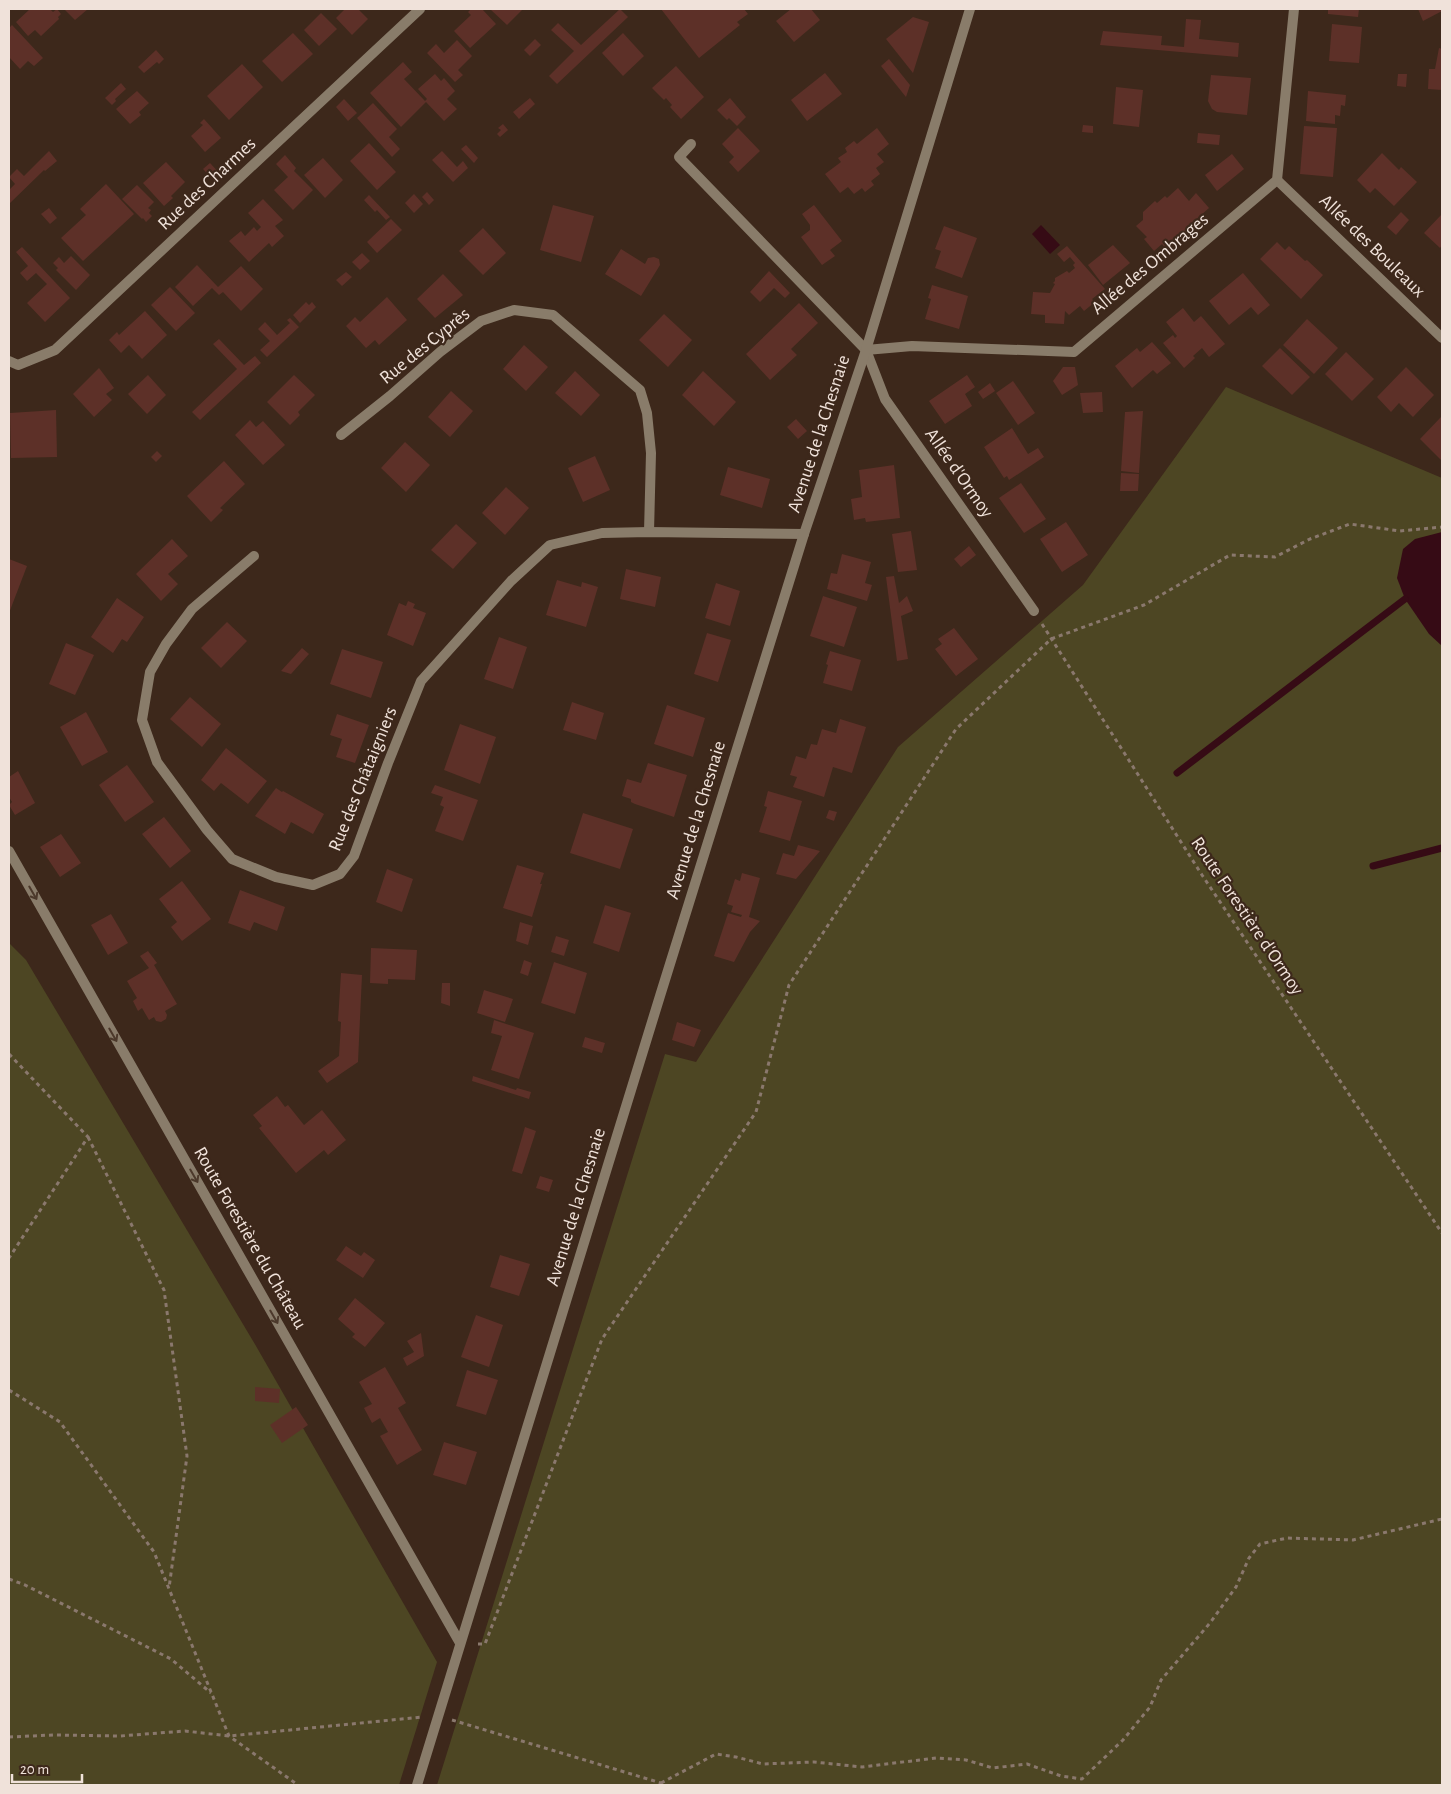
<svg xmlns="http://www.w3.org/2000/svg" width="1451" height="1794" font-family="'Alegreya Sans',sans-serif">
	<rect width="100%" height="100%" fill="#3d281b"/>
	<!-- green -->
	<g fill="#4d4623">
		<path d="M1226,387L1442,478V1785H437L665,1054L696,1062L898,747L1083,585Z"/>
		<path d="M9,943L26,960L256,1346L437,1662L399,1785H9Z"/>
	</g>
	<!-- water -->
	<g fill="#360b15">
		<path d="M1041,225L1060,245L1050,254L1032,234Z"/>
		<path d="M1442,532V646L1429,634L1405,599L1397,578L1403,549L1415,539Z"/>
	</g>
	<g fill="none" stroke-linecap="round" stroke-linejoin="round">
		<!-- stream -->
		<g stroke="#360b15" stroke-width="7">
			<path d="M1177,773L1405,599"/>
			<path d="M1373,866L1442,848"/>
		</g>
	</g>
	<!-- building -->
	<g fill="#5d3028">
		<path d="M30,9H50L53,12L57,9L61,14L58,17L59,19L41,36L35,30L28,36L16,22Z"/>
		<path d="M64,9H88L75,20Z"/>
		<path d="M345,9H358L368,19L352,35L336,18Z"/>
		<path d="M471,9H482L496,24L470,48L454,31L471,15L468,12Z"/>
		<path d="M490,9H523L507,25Z"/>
		<path d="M620,9L628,17L557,84L549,76L574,51L551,30L558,23L581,45Z"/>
		<path d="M661,9H744L748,14L737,22L740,25L699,58Z"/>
		<path d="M791,9H811L820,20L794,42L776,21Z"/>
		<path d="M1328,9H1359L1358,17L1328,14Z"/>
		<path d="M1418,9H1442V11L1423,21Z"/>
		<path d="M321,13L337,29L319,46L304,30Z"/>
		<path d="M913,17L929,22L913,73L886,39Z"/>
		<path d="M1186,19L1201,20L1199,39L1239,43L1238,57L1100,45L1103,31L1162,36L1161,45L1184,47Z"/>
		<path d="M1332,24L1362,27L1359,63L1329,61Z"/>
		<path d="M12,25L43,58L34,66L28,61L20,69L9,57V28Z"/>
		<path d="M293,33L313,54L282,82L262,61Z"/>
		<path d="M623,33L644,56L623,76L602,53Z"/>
		<path d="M535,39L541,45L530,56L524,50Z"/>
		<path d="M457,40L472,56L458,70L463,75L455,82L427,53L436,44L444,53Z"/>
		<path d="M1439,48L1442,49V90L1428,89L1429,69H1435Z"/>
		<path d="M156,50L164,59L159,64L157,62L144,73L138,67Z"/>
		<path d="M889,59L910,85L906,97L881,66Z"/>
		<path d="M403,62L412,72L404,79L425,101L427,99L418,89L435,74L441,81L444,78L455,91L447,99L457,109L444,121L426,102L401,127L370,93Z"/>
		<path d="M242,64L263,87L229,120L207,96Z"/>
		<path d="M676,66L704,97L681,119L670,107L672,105L666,98L664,100L652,88Z"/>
		<path d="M825,73L842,94L807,121L791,100Z"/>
		<path d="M1398,74H1407L1406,87L1397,86Z"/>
		<path d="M1211,75L1251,78L1247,115L1217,112L1212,109L1208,101Z"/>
		<path d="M121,83L126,89L115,99L116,101L112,105L105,98Z"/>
		<path d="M1116,87L1143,90L1139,127L1113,124Z"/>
		<path d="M137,91L149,103L139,112L141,115L130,124L116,109Z"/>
		<path d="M1308,91L1346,95L1345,106L1341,105L1340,116L1335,115V124L1306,121Z"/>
		<path d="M530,98L535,104L519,119L513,112Z"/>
		<path d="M730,98L746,117L737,126L729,118L727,120L717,110Z"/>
		<path d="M344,99L357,113L348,121L336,107Z"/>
		<path d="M373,103L397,129L389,137L400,149L392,157L357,118Z"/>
		<path d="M204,119L221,138L205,152L191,136L203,125L200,123Z"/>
		<path d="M503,124L508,130L500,137L497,134L501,130L498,128Z"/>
		<path d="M1083,125L1093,126V133L1082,132Z"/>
		<path d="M1304,126L1337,128L1333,177L1300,174Z"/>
		<path d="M738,128L760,151L738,172L729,162L734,157L722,144Z"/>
		<path d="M877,128L889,144L877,154L884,162L876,168L880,174L871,181L874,185L865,192L862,188L854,194L848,187L840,193L825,174L841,162L838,158L847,152L845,148L854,141L857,144Z"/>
		<path d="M1198,133L1220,135L1219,145L1197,143Z"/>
		<path d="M369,143L396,172L377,190L350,161Z"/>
		<path d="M466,145L478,158L474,163L461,149Z"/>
		<path d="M49,151L57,161L45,171L44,170L9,204V190L15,184L9,177L17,169L24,176Z"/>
		<path d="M442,151L457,167L463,161L468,168L453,182L432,160Z"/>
		<path d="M1382,153L1399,170L1401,167L1417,182L1394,206L1375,188L1370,193L1357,180Z"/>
		<path d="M1232,154L1244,169L1217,191L1205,175Z"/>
		<path d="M285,155L296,168L294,171L313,190L293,210L274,190L288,177L276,164Z"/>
		<path d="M323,158L343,180L325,198L304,175Z"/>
		<path d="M166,162L185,182L171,196L173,198L164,206L143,183Z"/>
		<path d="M210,163L222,176L215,182L203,169Z"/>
		<path d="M106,184L134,214L83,261L61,238L86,215L80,209Z"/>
		<path d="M137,185L154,202L148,208L151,210L149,213L152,216L146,222L143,218L142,219L122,199Z"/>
		<path d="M1178,188L1189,201L1196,193L1209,208L1193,222L1197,226L1178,243L1176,240L1166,249L1162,244L1154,251L1144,239L1147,237L1136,226L1143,220V212L1155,201L1157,203L1165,196L1167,198Z"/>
		<path d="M427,192L434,200L429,205L422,197Z"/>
		<path d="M414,194L423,204L414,213L405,203Z"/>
		<path d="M369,195L390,217L386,220L377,210L375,212L364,200Z"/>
		<path d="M263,199L283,220L275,226L284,236L272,247L269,243L249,262L229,241L241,231L245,236L254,227L257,231L261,227L248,213Z"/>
		<path d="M553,205L594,216L581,262L540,250Z"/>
		<path d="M814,205L842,241L830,250L835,256L822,265L801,237L810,230V225L802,214Z"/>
		<path d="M49,208L57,218L50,224L41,214Z"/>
		<path d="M1401,212L1409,220L1396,235L1387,227Z"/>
		<path d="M1442,214V245L1440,248L1424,233Z"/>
		<path d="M391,219L402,230L377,253L367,242Z"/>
		<path d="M944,226L977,238L962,278L935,268L941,251L935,249Z"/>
		<path d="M483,228L506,253L483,275L459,251Z"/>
		<path d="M1277,242L1285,250L1289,246L1305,261L1307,260L1323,275L1301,299L1260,259Z"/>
		<path d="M1113,245L1130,263L1103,285L1088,265Z"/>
		<path d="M1067,246L1105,289L1092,299L1095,302L1084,311L1080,306L1069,315L1065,311L1064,324L1045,323V315L1031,314L1033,292L1050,293L1055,284L1053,283L1055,281V278L1067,271L1069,273L1075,268L1073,265L1075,263L1070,257L1064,262L1057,254Z"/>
		<path d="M22,247L70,298L45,322L27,303L47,284L36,273L27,281L20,273L28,266L16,252Z"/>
		<path d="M621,249L645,264L648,258L654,257L659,259L660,265L641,296L605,274Z"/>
		<path d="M362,253L370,261L360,270L352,262Z"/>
		<path d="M71,256L90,275L76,290L56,270L58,268L53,263L59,257L64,263Z"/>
		<path d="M197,265L218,287L241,266L263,289L241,311L223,292L219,295L212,288L193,306L175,287Z"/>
		<path d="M769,271L790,293L785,298L774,288L760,302L750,292Z"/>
		<path d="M346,272L352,277L342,286L336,280Z"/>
		<path d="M1243,273L1270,305L1258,315L1251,307L1229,325L1209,301Z"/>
		<path d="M443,274L463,295L435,318L417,299Z"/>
		<path d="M932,285L968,296L959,329L925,319L931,299L928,298Z"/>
		<path d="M170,287L195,313L176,331L151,305Z"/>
		<path d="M387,297L407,320L379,345L375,340L366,348L346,326L355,317L360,322Z"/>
		<path d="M306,302L309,305L312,302L316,307L300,323L293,315Z"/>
		<path d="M799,303L818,323L791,349L797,355L770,380L746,354Z"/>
		<path d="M1183,308L1194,322L1201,316L1225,344L1209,357L1202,348L1193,356L1195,358L1184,368L1163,343L1173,335L1175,338L1177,336L1166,322Z"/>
		<path d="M145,311L167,335L142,359L129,345L121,353L109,340L117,332L119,335Z"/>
		<path d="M664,314L692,340L668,367L639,340Z"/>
		<path d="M290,318L299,327L267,357L260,350L270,341L258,329L265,322L277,335L290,323L287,320Z"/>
		<path d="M1307,319L1338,348L1314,374L1283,345Z"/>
		<path d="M219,339L244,365L255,356L261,363L200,420L192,412L237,369L213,344Z"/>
		<path d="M1152,342L1171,363L1157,374L1153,370L1132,388L1115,366L1137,348L1140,352Z"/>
		<path d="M524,345L548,367L526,391L503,369Z"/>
		<path d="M1280,348L1310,377L1292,395L1262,366Z"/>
		<path d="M1346,352L1374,379L1352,401L1325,374Z"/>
		<path d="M1063,367H1075L1078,385L1062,395L1053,381Z"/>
		<path d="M1406,367L1434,395L1413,417L1399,403L1391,412L1377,397Z"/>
		<path d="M99,368L114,388L106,394L112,400L94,417L73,394Z"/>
		<path d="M575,371L600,395L581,416L555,393Z"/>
		<path d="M703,371L736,402L714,426L682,395Z"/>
		<path d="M148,375L166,395L147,414L128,394Z"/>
		<path d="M294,375L315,395L298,412L300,415L290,425L267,402Z"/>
		<path d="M967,375L975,387L965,394L972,406L945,424L929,401Z"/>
		<path d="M1013,381L1035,413L1018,425L996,393Z"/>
		<path d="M990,383L995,391L983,399L978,392Z"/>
		<path d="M451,391L473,411L450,437L428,417Z"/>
		<path d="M1102,392L1103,412L1083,413L1080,393Z"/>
		<path d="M56,410L57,457L11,458L10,413Z"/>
		<path d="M1143,411L1139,473L1121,471L1125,412Z"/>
		<path d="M1442,416V461L1420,439Z"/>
		<path d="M796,419L807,431L798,439L787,427Z"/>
		<path d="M250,420L256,427L263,421L285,445L263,465L235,435Z"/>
		<path d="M1012,428L1028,454L1038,448L1044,457L1009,480L1007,476L1004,478L984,447Z"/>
		<path d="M405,442L430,465L406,492L381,468Z"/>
		<path d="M157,451L162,456L156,462L151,457Z"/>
		<path d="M595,456L610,490L583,502L568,468Z"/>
		<path d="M224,461L245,484L220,508L223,510L211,522L187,496Z"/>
		<path d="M894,465L900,518L866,522L865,518L854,520L851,499L862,497L859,470Z"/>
		<path d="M728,467L770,479L762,508L720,495Z"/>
		<path d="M1121,473L1139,474L1138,491H1120Z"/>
		<path d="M1021,483L1046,519L1024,533L999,498Z"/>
		<path d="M506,487L529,508L505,535L482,513Z"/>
		<path d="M1066,522L1088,555L1062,572L1040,539Z"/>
		<path d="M456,524L477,543L453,569L431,550Z"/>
		<path d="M911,531L917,570L898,572L892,534Z"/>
		<path d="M172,539L188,556L168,574L178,584L161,601L136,574Z"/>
		<path d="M969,546L976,555L961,567L954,559Z"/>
		<path d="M842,554L871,562L865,583L872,585L867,601L827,589L831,573L837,574Z"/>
		<path d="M9,559L27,566L9,613Z"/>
		<path d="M626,569L661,577L655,607L620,599Z"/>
		<path d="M894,576L899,603L907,596L913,611L901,616L908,659L897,661L886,577Z"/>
		<path d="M557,580L581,587L582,582L598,587L586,627L546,615Z"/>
		<path d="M716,583L740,591L730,626L705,618Z"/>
		<path d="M823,596L857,607L844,647L810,636Z"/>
		<path d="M117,598L144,617L127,642L122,639L113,653L91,637Z"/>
		<path d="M408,601L415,604L413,608L426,613L413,646L387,635L399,603L406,606Z"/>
		<path d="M227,622L247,641L221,668L201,648Z"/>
		<path d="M954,628L978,659L956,676L935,649L942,644L938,639Z"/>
		<path d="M707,633L731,640L718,682L694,674Z"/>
		<path d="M499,637L527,647L513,689L484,679Z"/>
		<path d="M66,643L94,655L75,695L49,684Z"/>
		<path d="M302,648L309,654L291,674L281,671Z"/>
		<path d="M342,649L383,662L371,698L330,684Z"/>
		<path d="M830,651L861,660L852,691L823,683L828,665L826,664Z"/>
		<path d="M190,697L221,724L202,747L170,719Z"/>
		<path d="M572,702L604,713L596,740L563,730Z"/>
		<path d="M667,705L705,718L693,757L654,744Z"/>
		<path d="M86,712L108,752L82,766L60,727Z"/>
		<path d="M337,714L369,725L355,763L336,757L342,739L330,735Z"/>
		<path d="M840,719L866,727L852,773L833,767L824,797L793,787L797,777L790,775L796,756L806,759L811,744L817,745L822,729L836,733Z"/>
		<path d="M460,724L496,737L480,784L444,770Z"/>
		<path d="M226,748L267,781L248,804L221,783L214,791L201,780Z"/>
		<path d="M648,763L687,775L674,817L635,804L631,802V799L622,796L627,779L641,783Z"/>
		<path d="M127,765L154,802L125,822L99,785Z"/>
		<path d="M18,771L35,803L15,815L9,805L12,802L9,797V777Z"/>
		<path d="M435,785L478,800L463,841L435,831L444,807L440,805L443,797L431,793Z"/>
		<path d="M276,788L282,792L283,791L324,814L313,834L291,822L285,834L255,816Z"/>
		<path d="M768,791L802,801L790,841L759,832L767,807L764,806Z"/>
		<path d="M829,810L837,812L834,821L826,818Z"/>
		<path d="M583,813L633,829L620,869L570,853Z"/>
		<path d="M164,817L191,851L170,868L142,834Z"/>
		<path d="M61,834L81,863L60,877L40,847Z"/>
		<path d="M798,845L820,851L796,879L776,874L783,853L794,856Z"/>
		<path d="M517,865L544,873L540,884H542L532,917L503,908Z"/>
		<path d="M387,869L413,879L402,912L376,902Z"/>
		<path d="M742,873L760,878L749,917L760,921L750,932L734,962L714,956L728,913L741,917L742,915L731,912L733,906L727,904L735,879L740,881Z"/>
		<path d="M182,881L211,919L182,941L171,927L177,922L159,899Z"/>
		<path d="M240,890L285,907L277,931L254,922L250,931L228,923Z"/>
		<path d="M605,905L631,913L619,952L593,943Z"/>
		<path d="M111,914L128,943L108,955L91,925Z"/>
		<path d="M520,922L533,926L528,945L516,941Z"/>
		<path d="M556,936L569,940L564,956L551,952Z"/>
		<path d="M371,948L417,950L415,980L388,979V984L370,983Z"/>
		<path d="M148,951L157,963L154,965L177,1004L165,1011L167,1015L166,1019L161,1022L156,1021L154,1017L149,1020L142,1008L138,1011L133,1001L137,998L127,981L149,968L140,956Z"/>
		<path d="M524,960L532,963L528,976L520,973Z"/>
		<path d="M554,962L587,973L575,1014L541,1003Z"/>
		<path d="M341,973L362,975L358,1062L327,1083L318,1071L339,1056L341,1022L338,1021Z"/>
		<path d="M442,983H450V1006L441,1003Z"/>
		<path d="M484,990L513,999L505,1022L477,1013Z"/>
		<path d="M494,1020L534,1033L519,1079L491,1070L502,1036L491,1033Z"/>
		<path d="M677,1022L701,1030L694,1047L672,1040Z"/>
		<path d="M585,1037L605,1043L602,1053L582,1047Z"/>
		<path d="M473,1076L516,1090L517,1088L531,1092L529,1099L472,1081Z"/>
		<path d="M277,1096L285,1107L288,1105L304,1125L322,1110L346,1140L328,1155L324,1150L296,1173L259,1128L262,1126L253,1115Z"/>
		<path d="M525,1127L536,1131L522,1174L512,1171Z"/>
		<path d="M540,1176L553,1180L549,1192L536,1188Z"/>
		<path d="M346,1246L361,1256L364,1252L375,1260L363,1278L336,1260Z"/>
		<path d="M500,1255L530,1264L519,1296L490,1287Z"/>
		<path d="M355,1298L385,1323L365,1347L352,1337L355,1334L338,1319Z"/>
		<path d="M476,1315L503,1325L489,1367L461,1357Z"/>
		<path d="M421,1333L424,1356L407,1366L403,1358L414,1352L407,1341Z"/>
		<path d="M385,1367L406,1403L398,1408L422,1450L397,1465L380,1436L388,1432L380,1418L372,1423L364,1408L372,1404L359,1382Z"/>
		<path d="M467,1370L498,1380L486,1415L456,1406Z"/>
		<path d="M255,1387L280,1389L279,1403L255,1401Z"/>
		<path d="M296,1407L308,1425L282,1443L270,1425Z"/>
		<path d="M444,1442L477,1452L466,1485L433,1475Z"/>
	</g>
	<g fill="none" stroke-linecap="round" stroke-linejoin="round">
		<!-- path -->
		<g stroke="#8a786d" stroke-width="3" stroke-dasharray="4 4" stroke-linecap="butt">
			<path d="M1042,624L1202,875L1442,1233"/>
			<path d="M9,1054L88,1137L9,1258"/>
			<path d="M88,1137L164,1290L187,1456L169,1588"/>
			<path d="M9,1390L60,1422L154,1552L229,1736L298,1785"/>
			<path d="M9,1579L25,1585L171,1659L211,1693"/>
			<path d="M478,1644H485L602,1339L756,1112L789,985L956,729L1051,639L1144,605L1230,555L1275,557L1310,539L1350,524L1400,531L1442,527"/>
			<path d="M452,1720L661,1783L663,1785"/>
			<path d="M9,1737L53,1735L120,1736L185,1731L229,1736L422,1717"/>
			<path d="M661,1783L716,1754L736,1757L763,1764L814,1762L862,1767L936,1758L966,1760L993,1768L1027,1764L1061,1776L1082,1779L1123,1740L1150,1707L1161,1680L1210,1623L1236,1587L1249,1558L1260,1544L1287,1538L1353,1540L1442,1519"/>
		</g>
		<!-- street -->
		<g stroke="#897c6a" stroke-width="10">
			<path d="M691,144L679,157L866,350L885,399L1034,611"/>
			<path d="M1277,180L1442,338"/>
			<path d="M866,350L912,346L1074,352L1277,180L1294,9"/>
			<path d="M9,361L18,365L55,350L420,9"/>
			<path d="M341,435L390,396L440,352L481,321L514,310L553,315L640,390L647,413L651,453L649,532"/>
			<path d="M254,556L192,609L166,644L150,672L142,720L157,762L207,830L232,859L276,877L313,885L340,874L354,856L388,763L421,681L511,581L550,545L602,533L649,532L804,534"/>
			<path d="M9,851L460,1643"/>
			<path d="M417,1785L660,996L804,534L866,350L970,9"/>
		</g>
	</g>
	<!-- one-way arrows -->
	<defs><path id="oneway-shaft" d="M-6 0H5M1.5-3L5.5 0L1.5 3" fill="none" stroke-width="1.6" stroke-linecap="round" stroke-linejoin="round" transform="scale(1.25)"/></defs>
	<g stroke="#4c392b">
		<use href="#oneway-shaft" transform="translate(33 893) rotate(60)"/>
		<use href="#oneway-shaft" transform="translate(113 1035) rotate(60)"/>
		<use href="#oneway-shaft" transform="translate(194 1176) rotate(60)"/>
		<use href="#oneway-shaft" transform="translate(274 1317) rotate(60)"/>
	</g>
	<g text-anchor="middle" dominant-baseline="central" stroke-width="4.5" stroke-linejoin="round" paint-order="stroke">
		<!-- street labels -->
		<g font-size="19" fill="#f0e2da" stroke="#3d281b">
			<text transform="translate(207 184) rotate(-43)">Rue des Charmes</text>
			<text transform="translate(1372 246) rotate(44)">Allée des Bouleaux</text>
			<text transform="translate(1150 264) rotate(-40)">Allée des Ombrages</text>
			<text transform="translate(425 346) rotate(-39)">Rue des Cyprès</text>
			<text transform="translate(819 434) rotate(-72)">Avenue de la Chesnaie</text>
			<text transform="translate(959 473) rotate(55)">Allée d'Ormoy</text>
			<text transform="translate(363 779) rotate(-68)">Rue des Châtaigniers</text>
			<text transform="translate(696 820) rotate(-73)">Avenue de la Chesnaie</text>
			<text transform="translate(1247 916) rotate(56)">Route Forestière d'Ormoy</text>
			<text transform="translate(576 1207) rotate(-73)">Avenue de la Chesnaie</text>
			<text transform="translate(250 1238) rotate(60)">Route Forestière du Château</text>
		</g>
	</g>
	<!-- border -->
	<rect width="1451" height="1794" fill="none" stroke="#f0e2da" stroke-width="20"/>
	<!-- scale -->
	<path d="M12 1774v8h70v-8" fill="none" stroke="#f0e2da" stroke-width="2.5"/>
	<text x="20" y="1774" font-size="15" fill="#f0e2da" stroke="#3d281b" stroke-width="4" paint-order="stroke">20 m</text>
</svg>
